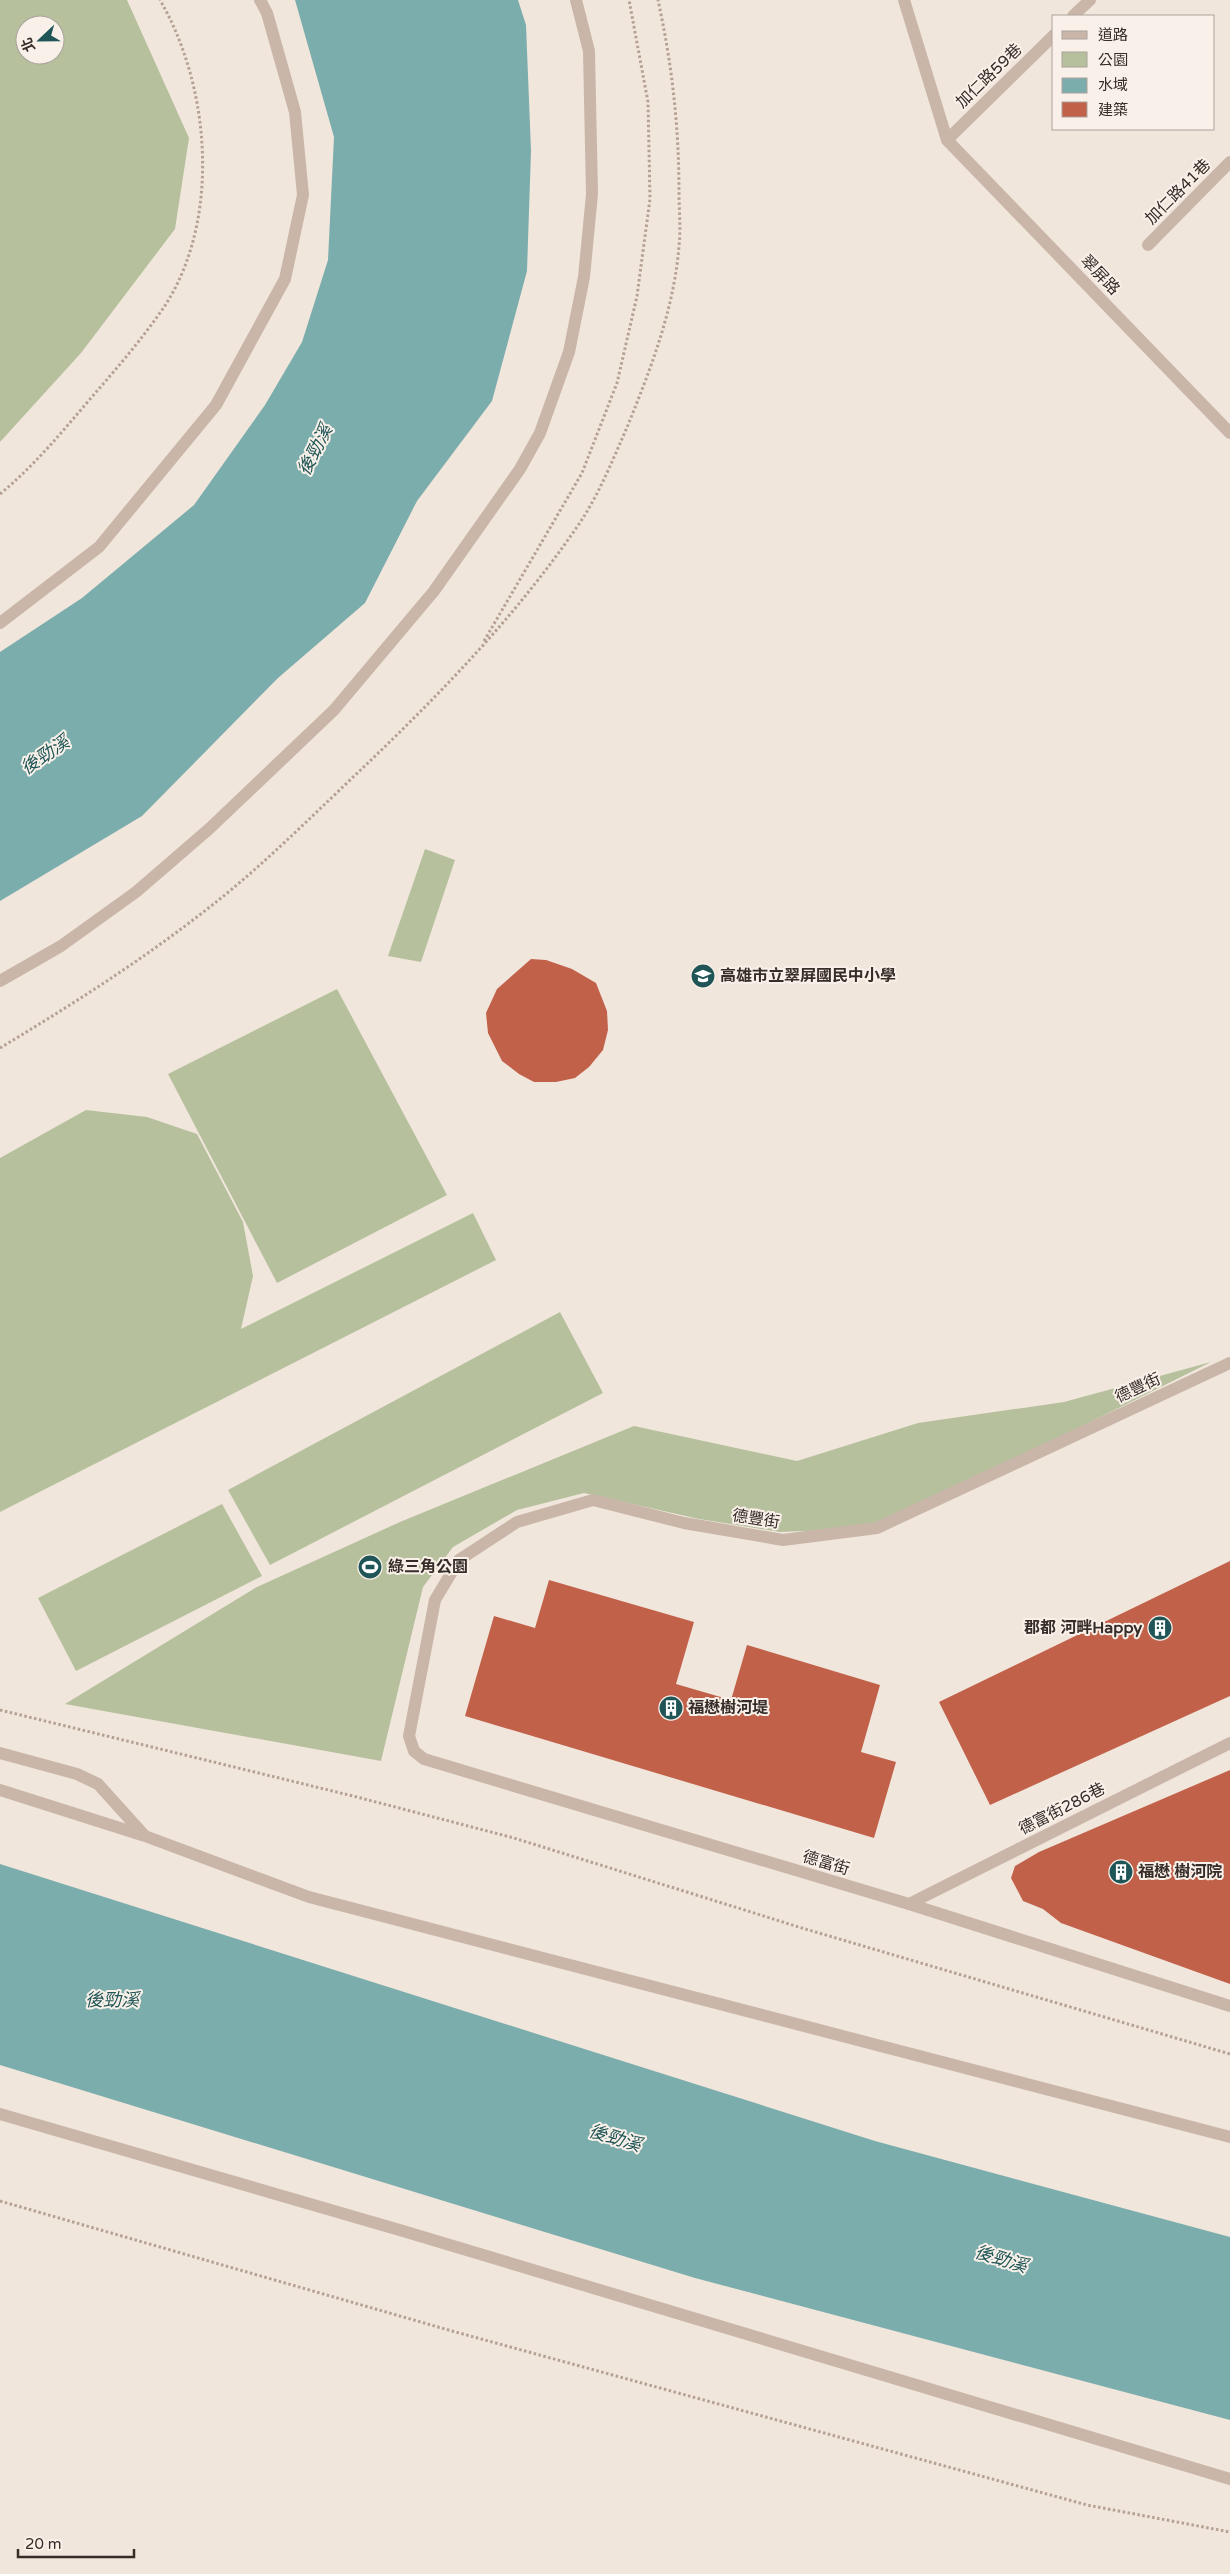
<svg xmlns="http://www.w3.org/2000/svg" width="1230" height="2574" font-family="'Varela Round','Noto Sans TC',sans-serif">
	<rect width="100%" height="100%" fill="#f1e6dc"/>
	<!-- green -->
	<g fill="#b6c09d" fill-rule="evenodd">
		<path d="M0,0H127L189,138L175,229L81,353L0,442ZM25,25H55V55H25Z"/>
		<path d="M425,849L455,860L421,962L388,956Z"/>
		<path d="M337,989L447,1195L277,1283L168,1074Z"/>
		<path d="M86,1110L147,1117L197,1134L243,1222L253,1276L241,1329L473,1213L496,1260L0,1512V1158Z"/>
		<path d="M560,1312L603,1393L270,1565L228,1490Z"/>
		<path d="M1211,1362L877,1528L780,1532L699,1519L584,1493L517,1510L453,1547L423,1587L381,1761L65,1704L257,1587L400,1522L634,1426L797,1461L918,1423L1064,1402Z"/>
		<path d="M222,1504L262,1576L76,1671L38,1598Z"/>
	</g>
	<!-- water -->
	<g fill="#7cadad">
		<path d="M295,0H518L526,25L531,151L527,271L492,401L417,501L365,603L278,678L142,816L0,901V652L82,598L194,505L265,405L302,342L328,260L334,137Z"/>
		<path d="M0,1864L875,2141L1230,2237V2420L695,2278L0,2065Z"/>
	</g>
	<!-- building -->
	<g fill="#c2614a">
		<path d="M531,959L546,960L572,969L596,983L607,1011L608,1030L603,1050L589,1067L575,1078L556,1082H534L519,1074L502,1061L488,1033L486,1013L497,989Z"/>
		<path d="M1230,1561V1696L990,1805L939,1702Z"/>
		<path d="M549,1580L694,1622L676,1684L731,1700L747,1645L880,1685L861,1752L896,1762L874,1838L465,1716L494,1616L535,1628Z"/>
		<path d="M1230,1770V1984L1061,1923L1043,1909L1023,1901L1011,1878L1015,1866L1039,1852Z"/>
	</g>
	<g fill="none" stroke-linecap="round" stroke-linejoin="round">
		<!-- path -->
		<g stroke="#b5a093" stroke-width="3" stroke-dasharray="2.5 2.5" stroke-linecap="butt">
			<path d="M0,494C35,465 61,433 91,398C117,368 144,337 166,304C221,217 210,86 160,0"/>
			<path d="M484,641L582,473L617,383L637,296L650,199L648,102L629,0"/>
			<path d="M0,1048C73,1004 144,959 211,906C265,864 319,809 369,762C446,688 521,610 581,521C600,492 614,457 628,425C651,368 674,309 679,246C681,228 679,210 679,192C679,127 672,64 658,0"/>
			<path d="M0,1710L353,1796L514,1838L802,1928L1230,2054"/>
			<path d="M0,2201L452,2331L1087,2505L1230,2532"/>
		</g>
		<!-- minor -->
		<g stroke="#c9b6a9" stroke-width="12">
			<path d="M904,0L947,140L1230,433"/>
			<path d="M1073,16L1090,0"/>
			<path d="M947,140L1054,35"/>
			<path d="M1148,245L1230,162"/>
			<path d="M0,623L99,547L216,405L285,279L303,195L295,112L267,13L260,0"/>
			<path d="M0,981L61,946L136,892L209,829L334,710L434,591L520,469L540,433L569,352L584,277L592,194L589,51L576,0"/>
			<path d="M1230,1363L877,1528L783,1540L684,1523L593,1500L517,1522L459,1560L435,1600L409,1736L414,1751L424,1759L909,1904L1230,2006"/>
			<path d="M0,1753L77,1774L98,1784L144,1835"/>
			<path d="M0,1790L145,1836L309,1897L1230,2137"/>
			<path d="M909,1904L1230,1743"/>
			<path d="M0,2114L403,2231L1230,2479"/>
		</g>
	</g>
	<!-- icons -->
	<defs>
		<symbol id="school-disc" viewBox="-11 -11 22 22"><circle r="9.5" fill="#1f5556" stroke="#f9f1e9"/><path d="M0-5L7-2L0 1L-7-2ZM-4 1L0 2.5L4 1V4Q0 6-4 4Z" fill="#fff"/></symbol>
		<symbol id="stadium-disc" viewBox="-11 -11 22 22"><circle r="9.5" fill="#1f5556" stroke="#f9f1e9"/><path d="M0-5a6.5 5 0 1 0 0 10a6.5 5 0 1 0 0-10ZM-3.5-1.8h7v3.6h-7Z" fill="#fff"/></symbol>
		<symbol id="building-disc" viewBox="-11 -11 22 22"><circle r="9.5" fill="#1f5556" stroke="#f9f1e9"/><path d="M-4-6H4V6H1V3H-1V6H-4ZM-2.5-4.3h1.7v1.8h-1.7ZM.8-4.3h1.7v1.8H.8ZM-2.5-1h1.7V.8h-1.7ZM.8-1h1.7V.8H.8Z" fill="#fff"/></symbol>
	</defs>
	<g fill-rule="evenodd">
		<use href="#school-disc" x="689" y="962" width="28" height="28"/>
		<use href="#stadium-disc" x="356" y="1553" width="28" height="28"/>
		<use href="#building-disc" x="1146" y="1614" width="28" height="28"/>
		<use href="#building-disc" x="657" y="1694" width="28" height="28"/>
		<use href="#building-disc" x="1107" y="1858" width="28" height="28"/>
	</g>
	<g text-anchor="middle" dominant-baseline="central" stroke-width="4" stroke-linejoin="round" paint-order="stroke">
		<!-- street labels -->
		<g font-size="16" fill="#362c28" stroke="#f9f1e9">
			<text transform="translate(989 76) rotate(-44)">加仁路59巷</text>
			<text transform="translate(1178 192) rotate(-45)">加仁路41巷</text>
			<text transform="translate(1100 275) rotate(46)">翠屏路</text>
			<text transform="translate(1138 1388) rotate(-25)">德豐街</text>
			<text transform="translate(756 1519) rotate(9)">德豐街</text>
			<text transform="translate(1062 1809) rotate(-27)">德富街286巷</text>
			<text transform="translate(826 1863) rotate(17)">德富街</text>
		</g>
		<!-- poi labels -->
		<g font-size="16" font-weight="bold" fill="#362c28" stroke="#f9f1e9" text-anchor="start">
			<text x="720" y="976">高雄市立翠屏國民中小學</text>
			<text x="388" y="1567">綠三角公園</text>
			<text x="1142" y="1628" text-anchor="end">郡都 河畔Happy</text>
			<text x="688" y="1708">福懋樹河堤</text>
			<text x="1138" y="1872">福懋 樹河院</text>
		</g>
		<!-- water labels -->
		<g font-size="18" font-style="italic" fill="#1f5556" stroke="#f9f1e9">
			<text transform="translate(315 450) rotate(-63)">後勁溪</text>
			<text transform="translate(45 755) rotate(-34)">後勁溪</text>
			<text x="112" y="2000">後勁溪</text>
			<text transform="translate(615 2138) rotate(17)">後勁溪</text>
			<text transform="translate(1001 2259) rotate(17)">後勁溪</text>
		</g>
	</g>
	<!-- legend -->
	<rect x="1052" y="15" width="162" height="115" fill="#f9f1e9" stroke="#aba29c"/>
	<rect x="1062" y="31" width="25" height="8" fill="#c9b6a9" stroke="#aba29c"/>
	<text x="1098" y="40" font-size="15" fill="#362c28">道路</text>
	<rect x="1062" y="52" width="25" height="15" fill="#b6c09d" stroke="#aba29c"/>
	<text x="1098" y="65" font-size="15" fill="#362c28">公園</text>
	<rect x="1062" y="78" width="25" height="15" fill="#7cadad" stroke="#aba29c"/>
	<text x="1098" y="90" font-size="15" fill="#362c28">水域</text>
	<rect x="1062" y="102" width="25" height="15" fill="#c2614a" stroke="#aba29c"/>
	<text x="1098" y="115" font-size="15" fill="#362c28">建築</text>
	<!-- north arrow -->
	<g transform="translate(40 40) rotate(248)"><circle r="24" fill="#f9f1e9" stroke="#aba29c"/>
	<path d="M0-4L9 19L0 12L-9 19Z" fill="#1f5556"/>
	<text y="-8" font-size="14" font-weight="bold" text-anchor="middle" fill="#362c28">北</text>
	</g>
	<!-- scale -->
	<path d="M18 2549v8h116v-8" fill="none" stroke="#362c28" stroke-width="2.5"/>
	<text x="25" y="2549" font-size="15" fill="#362c28" stroke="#f9f1e9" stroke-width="4" paint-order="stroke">20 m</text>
</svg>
